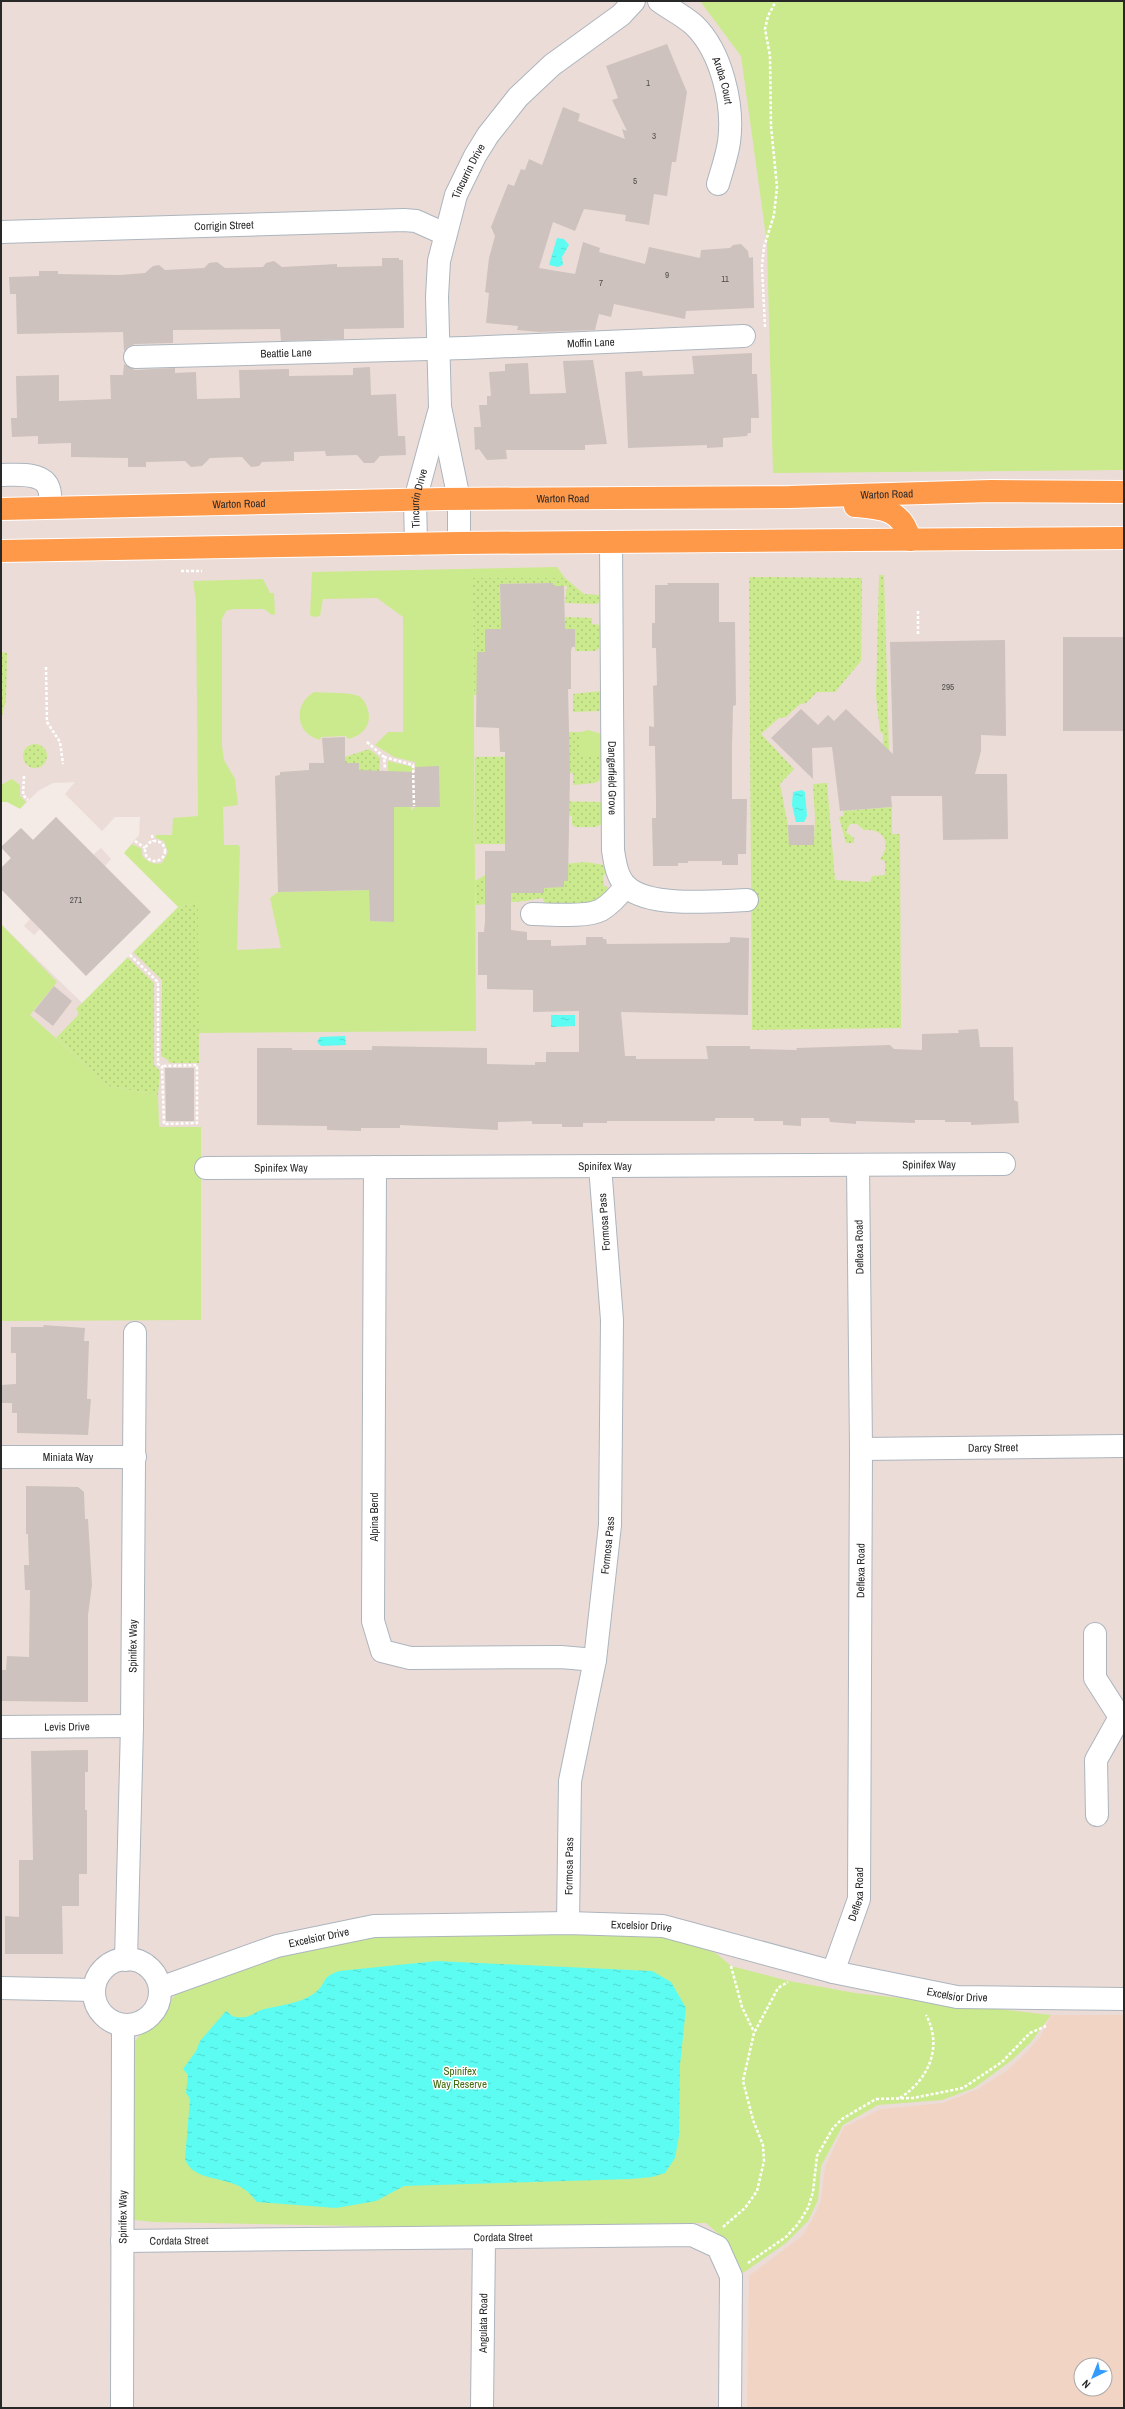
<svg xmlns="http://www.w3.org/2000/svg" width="1125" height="2409" font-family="'Archivo Narrow',sans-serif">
	<defs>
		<pattern id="garden-dots" width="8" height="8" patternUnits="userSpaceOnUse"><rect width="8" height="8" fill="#cbea8d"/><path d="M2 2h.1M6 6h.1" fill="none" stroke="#aec97a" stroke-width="1.8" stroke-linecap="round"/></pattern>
		<pattern id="water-ripples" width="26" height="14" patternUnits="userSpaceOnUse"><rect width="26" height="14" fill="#5dfcf2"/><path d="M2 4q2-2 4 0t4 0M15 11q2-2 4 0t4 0" fill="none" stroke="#51d8d0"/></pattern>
	</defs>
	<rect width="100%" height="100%" fill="#ecdcd7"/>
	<!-- education -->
	<path fill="#f1d4c4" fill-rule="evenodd" d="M1051,2015H1124V2408H747L749,2276L802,2236L812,2220L821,2201L825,2167L844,2127L881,2109L943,2103L978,2089L1005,2072L1022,2057L1040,2037ZM1081,2365H1105V2389H1081Z"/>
	<!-- grass -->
	<g fill="#cbea8d">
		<path d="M700,1H1124V470L773,473L767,244L741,56Z"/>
		<path d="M557,567L565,578L473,579L476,1031L198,1033V903L178,907L123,853L132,844L142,849V855C147,862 153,865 162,863L168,852L164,841L156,838V835H172L173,818L198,816L196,601L193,581L263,579L270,593H274L275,614L272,615L264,609H233L226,611L222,619V746L224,760L235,779L238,805L223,807L224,845H238L240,847L237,950L281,948L270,898L278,892L369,890L370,921L394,922V774L388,771V761L413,767L411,811L415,807H440L439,767H415V762L394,757L375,745L388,732H403V617L377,598L323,599L320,616L314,617L310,615L312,572Z"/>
		<path d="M314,692C325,693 349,692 358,696C362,697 365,702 366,705C374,722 365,735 348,739L346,736L321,737L320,740C295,734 293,704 314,692Z"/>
		<path d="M588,730L602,734L601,756H581V732Z"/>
		<path d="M12,779L20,785V796L26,802L20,809L7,802H1V785Z"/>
		<path d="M1,924L57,982L30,1015L109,1086L158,1095L159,1127H201V1320L1,1321Z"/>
		<path d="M374,1931L671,1934L717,1954L731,1966L789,1981L855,1993L1051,2015L1031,2042L1012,2060L974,2088L942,2100L878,2105L843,2125L821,2166L818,2200L808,2221L786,2243L743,2273L722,2237L706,2223L414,2227L153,2222L126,2219L128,2049L186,1983L294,1949Z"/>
	</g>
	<!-- garden -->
	<g fill="url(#garden-dots)">
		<path d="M879,575H884L890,786L882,787L883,734L880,731L876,696Z"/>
		<path d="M749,577L862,578L861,661L835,692H817L806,703L800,704L786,717L779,718L761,734L794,769L780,784L788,826L789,845L814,844L815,818L813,784L827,783L835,880L870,882L872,876L885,875V861L880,859C892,844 884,828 864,830L857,824H850L846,832L854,838V843H846L839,817L843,816L844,811L892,807V834H900L901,1028L752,1030Z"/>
		<path d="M473,578H565L584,594L599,595V602L597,604L565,603L567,586H553V583L500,584L501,619L565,622V617L592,618V624L600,625L599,648L596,651H575V629H485V652H477V695H474Z"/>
		<path d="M1,652L7,653L6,700L1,720Z"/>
		<path d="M601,691L600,711L573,712V694Z"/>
		<path d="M561,732H581V756H601L600,780L595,783L573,785V773H569L520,800H499L601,802L602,824L596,827H575L572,824V816H570L565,805H505V840L521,844H475V757L550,756Z"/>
		<circle cx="35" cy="756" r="12"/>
		<path d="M369,749L380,758L379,774H359V763H345V757Z"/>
		<path d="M586,862L603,865L607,874L603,875L604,886L608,887C600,911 565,903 545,903L542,898L525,901L476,905L475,881L485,875L511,890L543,893L544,888L564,886V881H568V868L563,864Z"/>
		<path d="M198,903L199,1063H169L168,1060L161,1056L162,980L133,952L178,907Z"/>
		<path d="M127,957L154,983V1065L160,1071L158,1095L109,1086L56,1038L79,1014L76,1009Z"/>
	</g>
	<!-- plaza -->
	<g fill="#f4eae6">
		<path d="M75,782L65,794L102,831L115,817H140L139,835L124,853L178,907L82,1003L1,924V889L30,919L24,926L34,935L40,929L86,976L105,866L111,859L101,848L93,855L56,817L33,840L21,828L1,847V802H7L20,809L38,791L53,783Z"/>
		<path d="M1,848L11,858L1,868Z"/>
	</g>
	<!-- water -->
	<g fill="url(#water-ripples)">
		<path d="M557,238L564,239L569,245L562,257L563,265L558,267L549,265Z"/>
		<path d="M802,790L805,792L807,816L804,822H796L792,805L793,792Z"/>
		<path d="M551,1015H575V1026L551,1027Z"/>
		<path d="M345,1036L346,1045L321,1046L317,1042L320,1037Z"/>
		<path d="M437,1961L652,1971L671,1982L686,2008L680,2065L679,2136L675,2158L665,2173L652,2177L631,2179L404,2186L376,2201L336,2208L257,2202C253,2198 249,2192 244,2189C226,2176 193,2182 185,2159L190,2099L186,2093L188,2075L183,2069L196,2051L200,2041L226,2011C229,2013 232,2017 236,2017C252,2019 254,2011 265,2009C281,2005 304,2003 317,1991C328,1981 320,1978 339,1971Z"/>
	</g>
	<!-- building -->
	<g fill="#cdc2bd">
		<path d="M667,44L687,92L676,162H672L667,196L654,194L649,225L625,221L626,215L584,209L575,231L553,222L539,268L575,274L583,242L600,248L599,252L645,264L649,247L700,258L701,250L730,248L733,245L741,244L748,251L749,258L753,257L754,308L686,311L685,319L614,304L611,317L599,314L595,330L539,332L517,330L518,326L486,323L489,293L485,292L489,258L495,236L491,227L508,184L514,186L521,169L525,170L529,159L542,165L563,107L580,114L578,121L625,139L622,129L627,131L612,100L618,98L606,66Z"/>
		<path d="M382,258H399V260H403L404,328L344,329V339L281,341L280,329L173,330V343L135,344L128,347L124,351L123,332L17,334L16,294H10L9,277L39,276V271H58V274L120,275L145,273L153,266L159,265L165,270L204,268L209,263L217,262L225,268L263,267L266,263L274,261L282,267L337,264V267L382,266Z"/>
		<path d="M752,353V374H757L759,418H751V433H748L747,436L723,438V447L707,448V445L628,448L625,372L642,371L643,376L694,374L692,356Z"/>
		<path d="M593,360L607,444L585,445V450H506L507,459L487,460L479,449L475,450L474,427H481L479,405H487V396H491L489,372L505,371V364L528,363L530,394L566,393L563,361Z"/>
		<path d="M124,364L135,370L175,368V373L196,372L197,399L240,398L239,370L289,369V376L353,375V368L370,367L371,395L396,394L398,436H405L406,455L380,456L374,463H364L357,455L326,456L325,451L294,452V461L262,462L259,466L251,467L242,457L210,458L202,466L191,467L185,461L146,462V467H128V458L71,457V443L38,444V436L12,437L11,418H17L16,376L59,375V401L111,399L110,375H123Z"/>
		<path d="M553,583V586H564L565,629H575V647H572L571,651V689H568L570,773L568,881H564V887L544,888V893H511V930L527,932V940H551V946L586,945V937H603V939H606L607,944L726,943L730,942V937L749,938L748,1015L621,1012L625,1056H636V1059H708L706,1046H750V1049L797,1050L796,1048L890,1045L894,1049L922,1050V1034L959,1033L958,1030L978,1029L980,1047H1013L1014,1100L1018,1102L1019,1123L971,1125V1122H945V1120H915V1123L856,1121V1124L830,1122L829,1118H801V1126L783,1125V1121H754V1118H715V1121H607V1123H583V1127H562V1124H532V1121L498,1122V1130L400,1125V1128H361V1131L327,1130V1126L257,1125V1048H292V1050H372V1046L487,1048V1064L535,1065V1062H546V1052H579V1011L533,1012V990L487,989V975H478V932H484L485,921V851H505V752H500L499,728L476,727L477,652H485V629H501L500,584Z"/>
		<path d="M667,583H719V622H735L736,705L733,706L732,749V799H747L746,854H738V865H722V861H688V863H678V866H653V864L652,818H656V799L655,746H649V726L654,727L653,686L657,685L656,648H652V623H655V585H668Z"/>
		<rect x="1063" y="637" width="61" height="94"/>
		<path d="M1005,640L1006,736L981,735V751L975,774H1007L1008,839L943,840L942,796H891L892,807L840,811L832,747L812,748L813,779L771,738L801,709L818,725L828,715L834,721L846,709L893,754L890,642Z"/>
		<path d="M345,737V763H359V770L415,772V767L439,766L440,807H394V922L370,921L369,890L278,892L275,776L280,775V772L309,770V763H324L322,738Z"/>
		<path d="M56,817L151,912L86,976L1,889V868L11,858L1,847L21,828L33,840Z"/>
		<path d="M788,825H814V845H789Z"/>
		<path d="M54,986L72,1001L53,1026L34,1011Z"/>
		<path d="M165,1068H194V1121H166Z"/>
		<path d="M43,1325L85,1328L84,1341H89L87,1399H91L88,1435L17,1433V1413H12V1403H1V1385L16,1384V1353H11V1327H44Z"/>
		<path d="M26,1486L78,1487L84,1492L85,1519H88L92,1585L88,1615V1702L1,1701V1670H6L7,1656L29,1657L30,1590H25L24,1565H29L28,1534H26Z"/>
		<path d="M88,1750V1772H85V1810H87V1874H79V1906H62L63,1954H5V1916L19,1917V1860H33L31,1751Z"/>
	</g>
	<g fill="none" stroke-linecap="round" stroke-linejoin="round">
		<defs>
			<g id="minor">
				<path id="s1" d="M659,1C670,9 684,16 694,25C722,52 734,106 729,142C727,156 722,170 718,184"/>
				<path id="s2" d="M1,232L404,220L416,221L445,234"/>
				<path id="s3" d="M135,357L465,348L744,336"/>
				<path d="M1,475C15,475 44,471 49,489C51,494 50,502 50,508"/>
				<path id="s4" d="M611,542L613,850C615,863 617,878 627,887C650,908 716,901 747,900"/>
				<path id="s5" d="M459,543V499L440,407L437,297L439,261L456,195L475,156L488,135L518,97L552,65L621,15L634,1"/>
				<path id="s6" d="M416,544L415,500L439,412"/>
				<path d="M532,914C549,914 586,918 601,910C611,904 619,895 626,886"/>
				<path d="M375,1167L373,1621L382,1651L410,1658L561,1657L595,1660"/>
				<path id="s7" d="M206,1168L1004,1164"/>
				<path id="s8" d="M861,1449L1124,1446"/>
				<path id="s9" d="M1,1457H135"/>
				<path d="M1095,1634V1678L1120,1717"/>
				<path id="s10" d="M1,1727L132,1726"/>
				<path d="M1097,1815L1096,1760L1120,1717"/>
				<path id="s11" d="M568,1923L570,1781L595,1660L610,1525L612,1320L600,1166"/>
				<circle cx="127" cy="1992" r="33"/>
				<path id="s12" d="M126,1960L132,1726L135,1333"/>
				<path id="s13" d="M833,1972L859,1899L861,1449L858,1165"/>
				<path d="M1,1988L94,1990"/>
				<path id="s14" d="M160,1988L277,1946L374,1926L568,1923L663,1926L833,1972L957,1997L1124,1999"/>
				<path id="s15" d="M122,2241L692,2235L718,2247L731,2276L730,2408"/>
				<path id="s16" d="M122,2408L123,2025"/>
				<path id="s17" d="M482,2408L484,2239"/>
			</g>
			<g id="major">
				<path d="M855,506C881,508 903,509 910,540"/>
				<path id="s18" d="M1,509L443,499L789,497L991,491L1124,492"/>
				<path d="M1,551L459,543L1124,538"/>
			</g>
		</defs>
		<!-- minor casing -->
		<use href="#minor" stroke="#acb5be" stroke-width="24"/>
		<!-- major casing -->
		<use href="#major" stroke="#fff" stroke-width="24"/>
		<!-- path -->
		<g stroke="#fff" stroke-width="2.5" stroke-dasharray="3 2" stroke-linecap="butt">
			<path d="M765,327L762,266L764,247L774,215L777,187L771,126L770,56L765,29L768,16L776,1"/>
			<path d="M181,571H202"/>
			<path d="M918,634V610"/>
			<path d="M46,667L47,722L60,742L63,764"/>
			<path d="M367,742L384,757L385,768"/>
			<path d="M384,757L413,765L414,806"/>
			<path d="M24,776L23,795L28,800"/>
			<path d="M152,835L153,841"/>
			<circle cx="155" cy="851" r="10"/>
			<path d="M135,841L145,848"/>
			<path d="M130,955L158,982V1064L162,1066L164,1124L197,1123V1065L162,1066"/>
			<path d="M731,1966L742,2007L754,2032"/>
			<path d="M900,2098C929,2079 943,2047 926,2015"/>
			<path d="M723,2227L745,2208L757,2191L764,2161L763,2145L753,2120L743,2081L754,2033L778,1988L788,1982"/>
			<path d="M748,2263L786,2237L798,2224L808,2208L813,2192L817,2156L833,2128L842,2119L876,2099L913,2098L963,2088L1002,2062L1030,2033L1046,2026"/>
		</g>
		<!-- minor -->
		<use href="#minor" stroke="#fff" stroke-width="22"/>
		<!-- major -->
		<use href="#major" stroke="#ff994a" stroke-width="22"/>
	</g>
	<g text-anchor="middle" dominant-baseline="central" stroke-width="3" stroke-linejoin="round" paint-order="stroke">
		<!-- number labels -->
		<g font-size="9" fill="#514e4d">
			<text x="648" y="83">1</text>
			<text x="654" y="136">3</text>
			<text x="635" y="181">5</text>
			<text x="667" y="275">9</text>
			<text x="725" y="279">11</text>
			<text x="601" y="283">7</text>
			<text x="948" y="687">295</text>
			<text x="76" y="900">271</text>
		</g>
		<!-- street labels -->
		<g font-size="11" fill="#282828" stroke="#fff">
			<text stroke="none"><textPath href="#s1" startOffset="106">Aruba Court</textPath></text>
			<text stroke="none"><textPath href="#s5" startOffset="379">Tincurrin Drive</textPath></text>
			<text stroke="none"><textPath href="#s2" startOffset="223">Corrigin Street</textPath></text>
			<text stroke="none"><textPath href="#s3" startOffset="456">Moffin Lane</textPath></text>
			<text stroke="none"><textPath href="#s3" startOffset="151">Beattie Lane</textPath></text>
			<text stroke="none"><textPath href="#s18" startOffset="886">Warton Road</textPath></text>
			<text stroke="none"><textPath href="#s18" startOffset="562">Warton Road</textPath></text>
			<text stroke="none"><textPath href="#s6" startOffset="46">Tincurrin Drive</textPath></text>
			<text stroke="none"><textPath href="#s18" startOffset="238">Warton Road</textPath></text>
			<text stroke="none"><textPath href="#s4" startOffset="236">Dangerfield Grove</textPath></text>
			<text stroke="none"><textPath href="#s7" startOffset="723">Spinifex Way</textPath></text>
			<text stroke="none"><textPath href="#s7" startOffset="399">Spinifex Way</textPath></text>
			<text stroke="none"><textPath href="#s7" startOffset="75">Spinifex Way</textPath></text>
			<text transform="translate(604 1222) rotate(-94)">Formosa Pass</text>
			<text transform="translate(859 1247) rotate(-91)">Deflexa Road</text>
			<text stroke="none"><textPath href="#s8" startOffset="132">Darcy Street</textPath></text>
			<text stroke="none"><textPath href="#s9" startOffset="67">Miniata Way</textPath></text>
			<text transform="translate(374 1517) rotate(-90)">Alpina Bend</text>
			<text stroke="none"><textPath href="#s11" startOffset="381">Formosa Pass</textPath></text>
			<text stroke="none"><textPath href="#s13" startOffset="406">Deflexa Road</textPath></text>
			<text stroke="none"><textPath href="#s12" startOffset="314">Spinifex Way</textPath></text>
			<text stroke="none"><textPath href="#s10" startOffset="66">Levis Drive</textPath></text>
			<text stroke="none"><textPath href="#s11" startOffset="57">Formosa Pass</textPath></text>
			<text stroke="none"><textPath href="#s13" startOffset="82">Deflexa Road</textPath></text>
			<text stroke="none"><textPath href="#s14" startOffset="491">Excelsior Drive</textPath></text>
			<text stroke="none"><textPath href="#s14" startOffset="167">Excelsior Drive</textPath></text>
			<text stroke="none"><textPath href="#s14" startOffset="815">Excelsior Drive</textPath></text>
			<text stroke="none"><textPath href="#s16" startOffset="191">Spinifex Way</textPath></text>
			<text stroke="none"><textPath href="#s15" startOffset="381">Cordata Street</textPath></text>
			<text stroke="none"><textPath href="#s15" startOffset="57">Cordata Street</textPath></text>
			<text stroke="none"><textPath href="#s17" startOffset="85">Angulata Road</textPath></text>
		</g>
		<!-- park labels -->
		<g font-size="11" fill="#416c11" stroke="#fff">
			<text x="460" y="2071">Spinifex<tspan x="460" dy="13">Way Reserve</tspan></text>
		</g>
	</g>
	<!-- border -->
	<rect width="1125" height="2409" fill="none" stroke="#282828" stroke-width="4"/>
	<!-- north arrow -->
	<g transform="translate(1093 2377) rotate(223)"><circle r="19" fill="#ffffff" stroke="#a9a9a9"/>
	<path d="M0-3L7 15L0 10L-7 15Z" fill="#329bff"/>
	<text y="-6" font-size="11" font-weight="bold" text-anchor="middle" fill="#282828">N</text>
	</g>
</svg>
